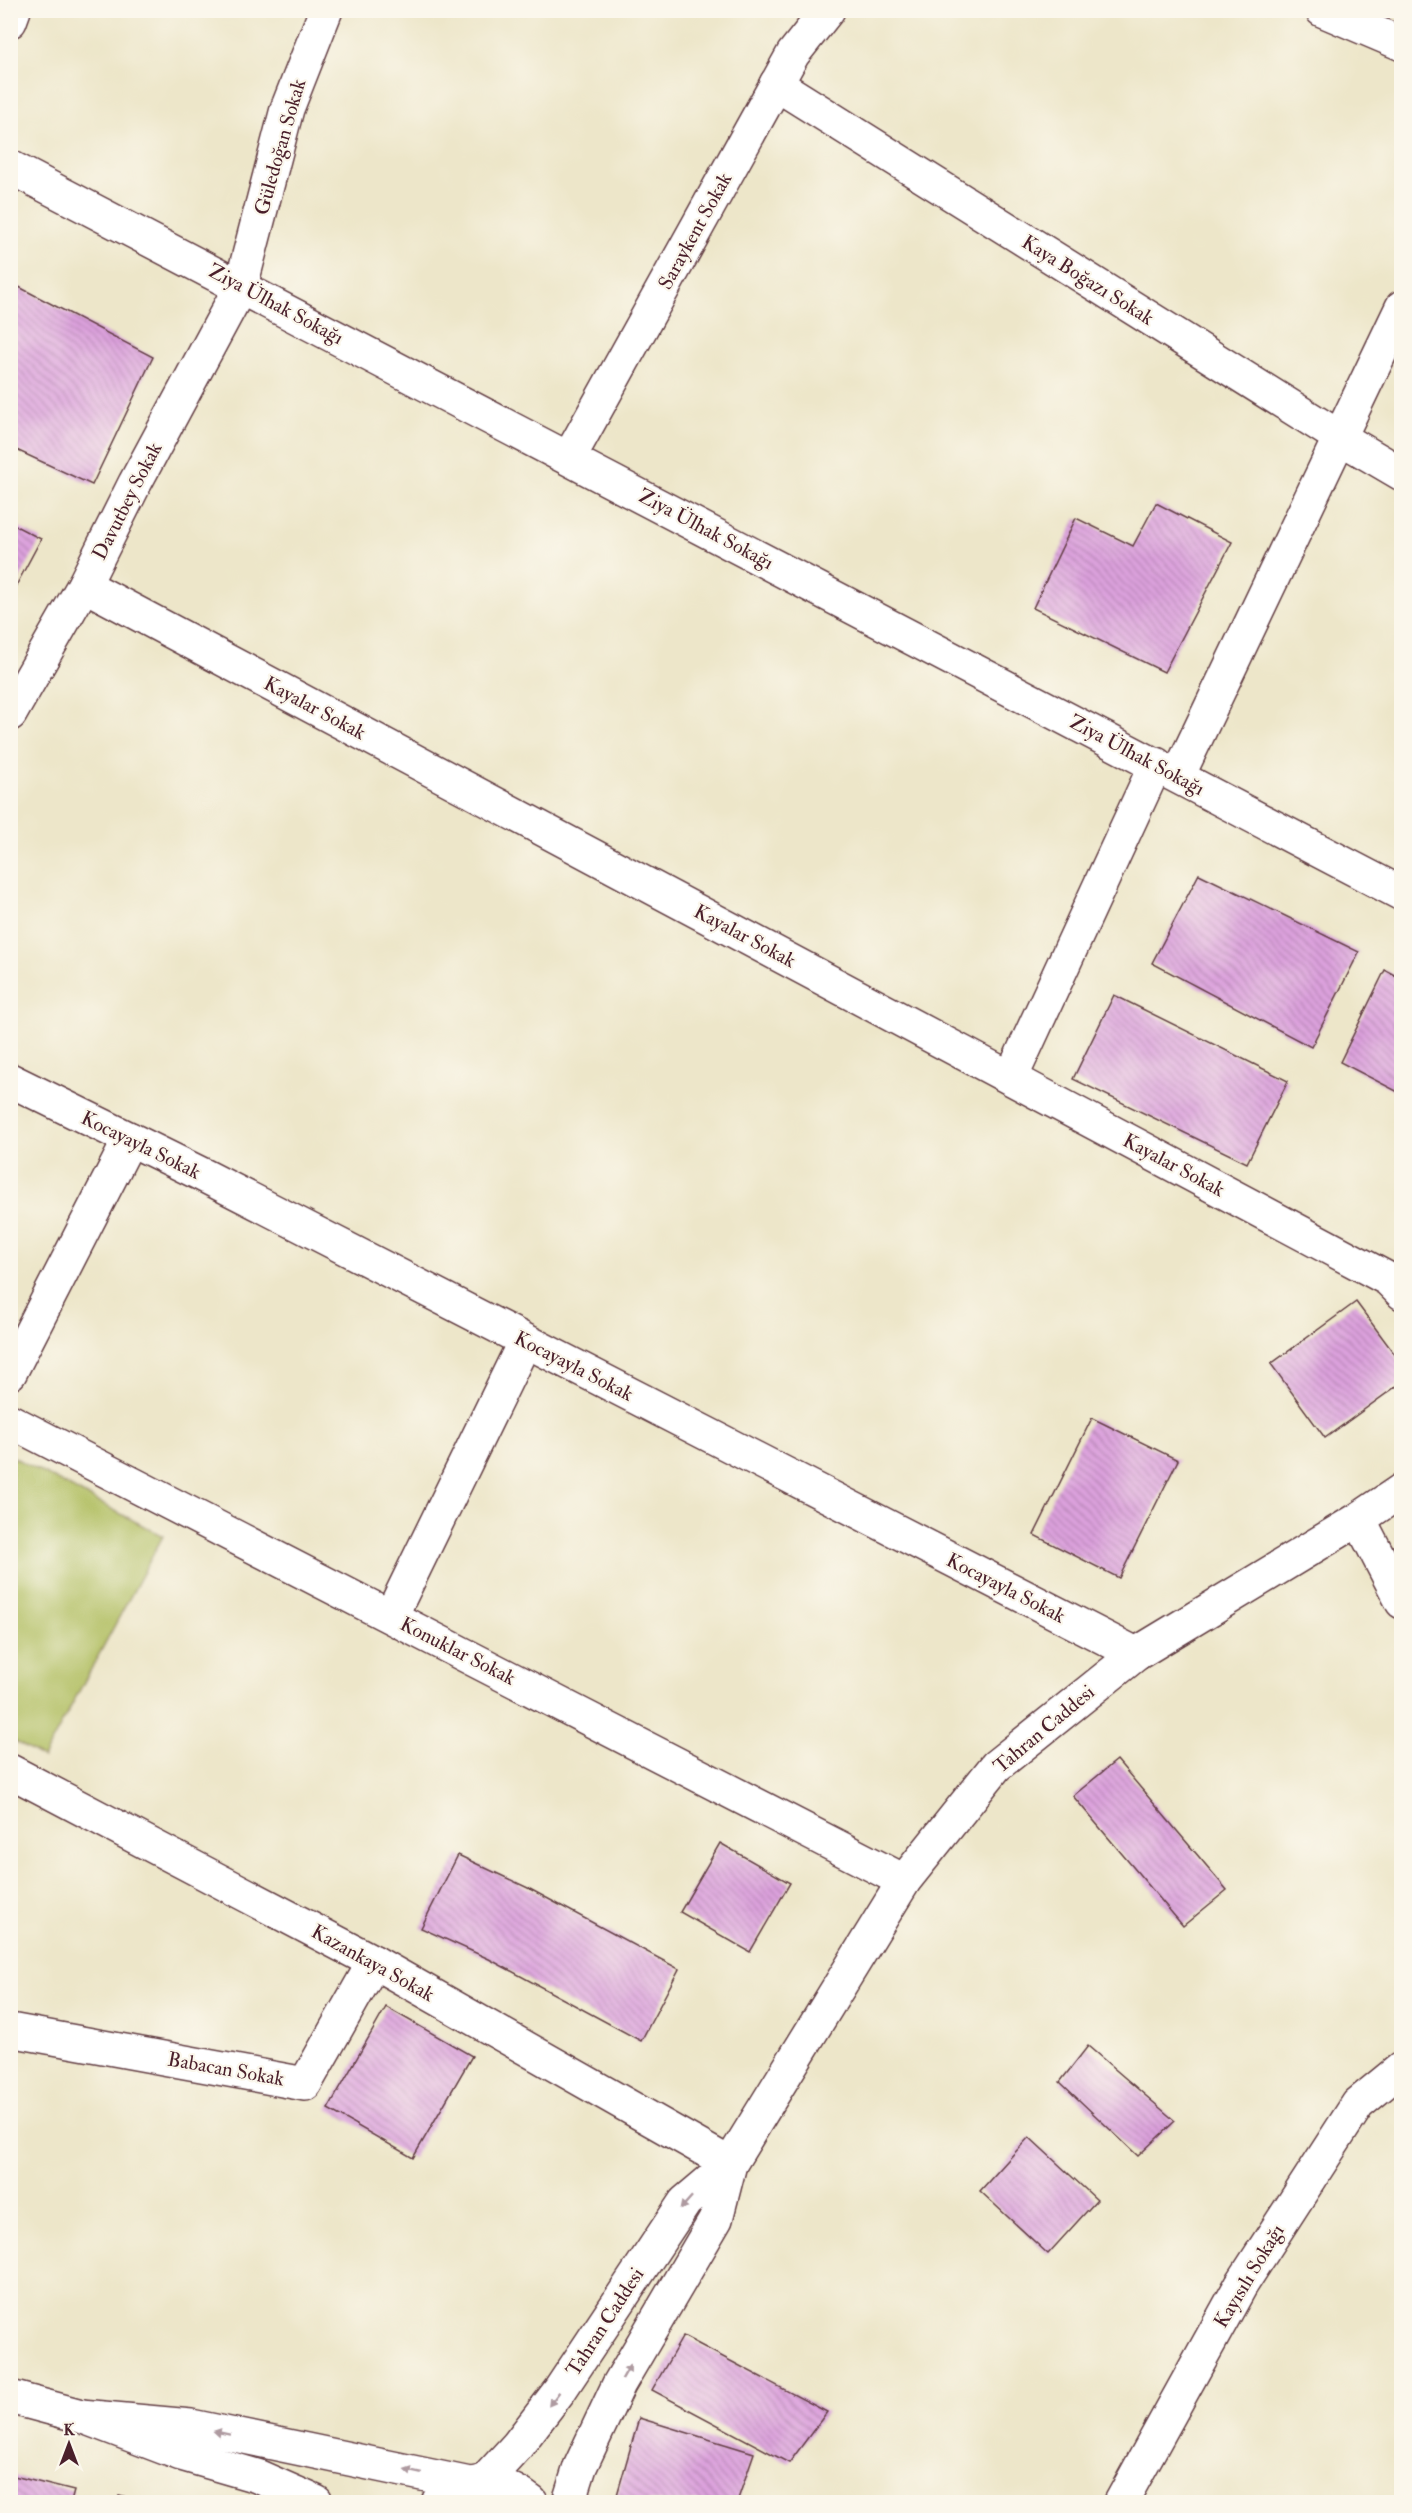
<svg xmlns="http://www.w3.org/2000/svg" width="1412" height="2513" font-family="'IM FELL Double Pica',serif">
	<defs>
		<pattern id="building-back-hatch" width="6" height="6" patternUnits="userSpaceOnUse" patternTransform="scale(1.5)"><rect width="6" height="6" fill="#dca1dd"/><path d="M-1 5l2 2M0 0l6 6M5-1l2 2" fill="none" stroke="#b483b3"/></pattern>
	</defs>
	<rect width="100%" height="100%" fill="#fbf7ec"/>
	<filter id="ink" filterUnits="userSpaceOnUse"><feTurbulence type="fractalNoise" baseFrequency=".0167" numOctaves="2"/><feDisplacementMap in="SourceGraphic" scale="12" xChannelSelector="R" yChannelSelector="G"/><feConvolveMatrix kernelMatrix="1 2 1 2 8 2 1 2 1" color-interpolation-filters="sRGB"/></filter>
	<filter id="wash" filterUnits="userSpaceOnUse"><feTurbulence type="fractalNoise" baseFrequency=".008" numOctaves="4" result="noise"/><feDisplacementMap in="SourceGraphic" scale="24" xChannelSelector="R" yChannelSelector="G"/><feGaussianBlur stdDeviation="1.35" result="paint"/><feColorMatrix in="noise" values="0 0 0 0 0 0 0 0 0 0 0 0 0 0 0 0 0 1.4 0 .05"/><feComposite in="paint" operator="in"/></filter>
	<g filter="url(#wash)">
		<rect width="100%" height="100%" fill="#ede6c9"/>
		<!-- park -->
		<path fill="#b0be60" stroke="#7d6e46" stroke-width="1.5" d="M11,1456L163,1536L43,1758L11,1739Z"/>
		<g id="blocks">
			<!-- building -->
			<g fill="url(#building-back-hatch)">
				<path d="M19,287L153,357L92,485L10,447V305Z"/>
				<path d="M1156,503L1232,542L1164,672L1033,608L1076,518L1133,546Z"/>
				<path d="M10,523L41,539L10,597Z"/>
				<path d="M1199,874L1359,952L1311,1047L1152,963Z"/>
				<path d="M1385,970L1402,979V1094L1340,1062Z"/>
				<path d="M1114,995L1288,1081L1247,1163L1073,1079Z"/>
				<path d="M1356,1302L1402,1364V1382L1325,1438L1271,1364Z"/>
				<path d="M1092,1418L1178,1460L1119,1578L1034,1535Z"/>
				<path d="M1117,1760L1227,1890L1183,1926L1073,1796Z"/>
				<path d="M720,1843L790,1883L750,1952L680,1912Z"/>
				<path d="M458,1855L528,1888L679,1969L641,2041L489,1959L421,1928Z"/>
				<path d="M386,2007L472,2056L413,2158L328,2109Z"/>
				<path d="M1088,2046L1175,2121L1138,2156L1060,2082Z"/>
				<path d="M1029,2137L1097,2200L1048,2254L980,2191Z"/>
				<path d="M683,2336L827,2412L789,2463L652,2390Z"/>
				<path d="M639,2418L754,2453L737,2502H615Z"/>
				<path d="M10,2475L74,2491L71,2502H10Z"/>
				<path d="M119,2496L146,2502H117Z"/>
			</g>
		</g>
	</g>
	<g filter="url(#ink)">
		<use href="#blocks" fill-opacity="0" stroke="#623d43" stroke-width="1.5"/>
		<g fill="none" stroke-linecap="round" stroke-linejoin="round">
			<defs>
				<g id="minor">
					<path d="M1322,10L1402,44"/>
					<path d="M10,21L14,10"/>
					<path d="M776,84L1339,437L1402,474"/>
					<path d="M569,458L793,54L828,10"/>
					<path d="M84,585L1388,1279L1402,1293"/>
					<path d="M10,714L84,585L135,483L241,286L287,109L326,10"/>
					<path d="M1178,776L1402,307"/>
					<path d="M1011,1078L1156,764"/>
					<path d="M10,1080L201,1174L1136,1654"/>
					<path d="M10,1373L130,1139"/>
					<path d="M10,1421L904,1881"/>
					<path d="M1359,1519L1402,1602"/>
					<path d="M391,1616L525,1341"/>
					<path d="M10,1771L374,1962L730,2164"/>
					<path d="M10,2030L305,2084L374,1962"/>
					<path d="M10,2397L81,2416L181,2454L257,2476L316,2502"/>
					<path d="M81,2416L191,2426L470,2484"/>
					<path d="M1121,2502L1241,2285L1358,2104L1402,2068"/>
				</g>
				<g id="tertiary">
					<path d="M10,167L1402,894"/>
					<path d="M483,2483L517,2446L560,2390L685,2202L730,2164"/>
					<path d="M438,2502C469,2475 500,2478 531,2502"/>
					<path d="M569,2502L580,2467L619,2384L716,2219L730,2164L904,1881L996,1766L1136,1654L1359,1519L1402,1490"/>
				</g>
			</defs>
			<!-- minor casing -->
			<use href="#minor" stroke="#623d43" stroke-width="36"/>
			<!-- tertiary casing -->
			<use href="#tertiary" stroke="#623d43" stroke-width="36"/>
			<!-- minor -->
			<use href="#minor" stroke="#fff" stroke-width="33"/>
			<!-- tertiary -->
			<use href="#tertiary" stroke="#fff" stroke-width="33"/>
		</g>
		<!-- one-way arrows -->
		<defs><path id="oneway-solid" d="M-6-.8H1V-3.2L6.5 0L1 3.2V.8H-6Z" transform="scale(1.5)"/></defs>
		<g fill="#ae9aa0">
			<use href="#oneway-solid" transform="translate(686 2203) rotate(132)"/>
			<use href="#oneway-solid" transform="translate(626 2372) rotate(-60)"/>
			<use href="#oneway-solid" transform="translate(554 2399) rotate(127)"/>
			<use href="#oneway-solid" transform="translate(222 2433) rotate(-168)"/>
			<use href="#oneway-solid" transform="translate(413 2472) rotate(-168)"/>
		</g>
	</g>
	<g text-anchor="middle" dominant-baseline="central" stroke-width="4.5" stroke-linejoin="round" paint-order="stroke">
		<!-- street labels -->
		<g font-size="20" fill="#4a1f2b" stroke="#fbf7ec">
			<text transform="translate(280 147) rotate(-74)">Güledoğan Sokak</text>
			<text transform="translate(695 231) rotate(-61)">Saraykent Sokak</text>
			<text transform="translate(1088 280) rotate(32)">Kaya Boğazı Sokak</text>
			<text transform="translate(276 304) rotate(28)">Ziya Ülhak Sokağı</text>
			<text transform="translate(127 501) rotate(-63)">Davutbey Sokak</text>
			<text transform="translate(706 529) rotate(28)">Ziya Ülhak Sokağı</text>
			<text transform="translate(315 708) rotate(28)">Kayalar Sokak</text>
			<text transform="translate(1137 755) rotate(28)">Ziya Ülhak Sokağı</text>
			<text transform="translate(745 936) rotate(28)">Kayalar Sokak</text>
			<text transform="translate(141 1145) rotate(26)">Kocayayla Sokak</text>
			<text transform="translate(1174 1165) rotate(28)">Kayalar Sokak</text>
			<text transform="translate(574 1366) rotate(27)">Kocayayla Sokak</text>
			<text transform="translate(1006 1588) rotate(27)">Kocayayla Sokak</text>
			<text transform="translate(458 1651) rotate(27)">Konuklar Sokak</text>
			<text transform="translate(1044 1729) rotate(-40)">Tahran Caddesi</text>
			<text transform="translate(373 1963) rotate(29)">Kazankaya Sokak</text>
			<text transform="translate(226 2069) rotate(10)">Babacan Sokak</text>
			<text transform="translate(1249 2276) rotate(-59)">Kayısılı Sokağı</text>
			<text transform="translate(605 2322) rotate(-57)">Tahran Caddesi</text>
		</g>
	</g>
	<!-- margin -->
	<rect width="1412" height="2513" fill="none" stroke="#fbf7ec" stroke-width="36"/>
	<!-- north arrow -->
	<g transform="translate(69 2444)" stroke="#fbf7ec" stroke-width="4.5" paint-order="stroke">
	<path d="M0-4.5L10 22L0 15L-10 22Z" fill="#4a1f2b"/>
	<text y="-9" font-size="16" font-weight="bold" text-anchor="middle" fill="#4a1f2b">K</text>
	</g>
</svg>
